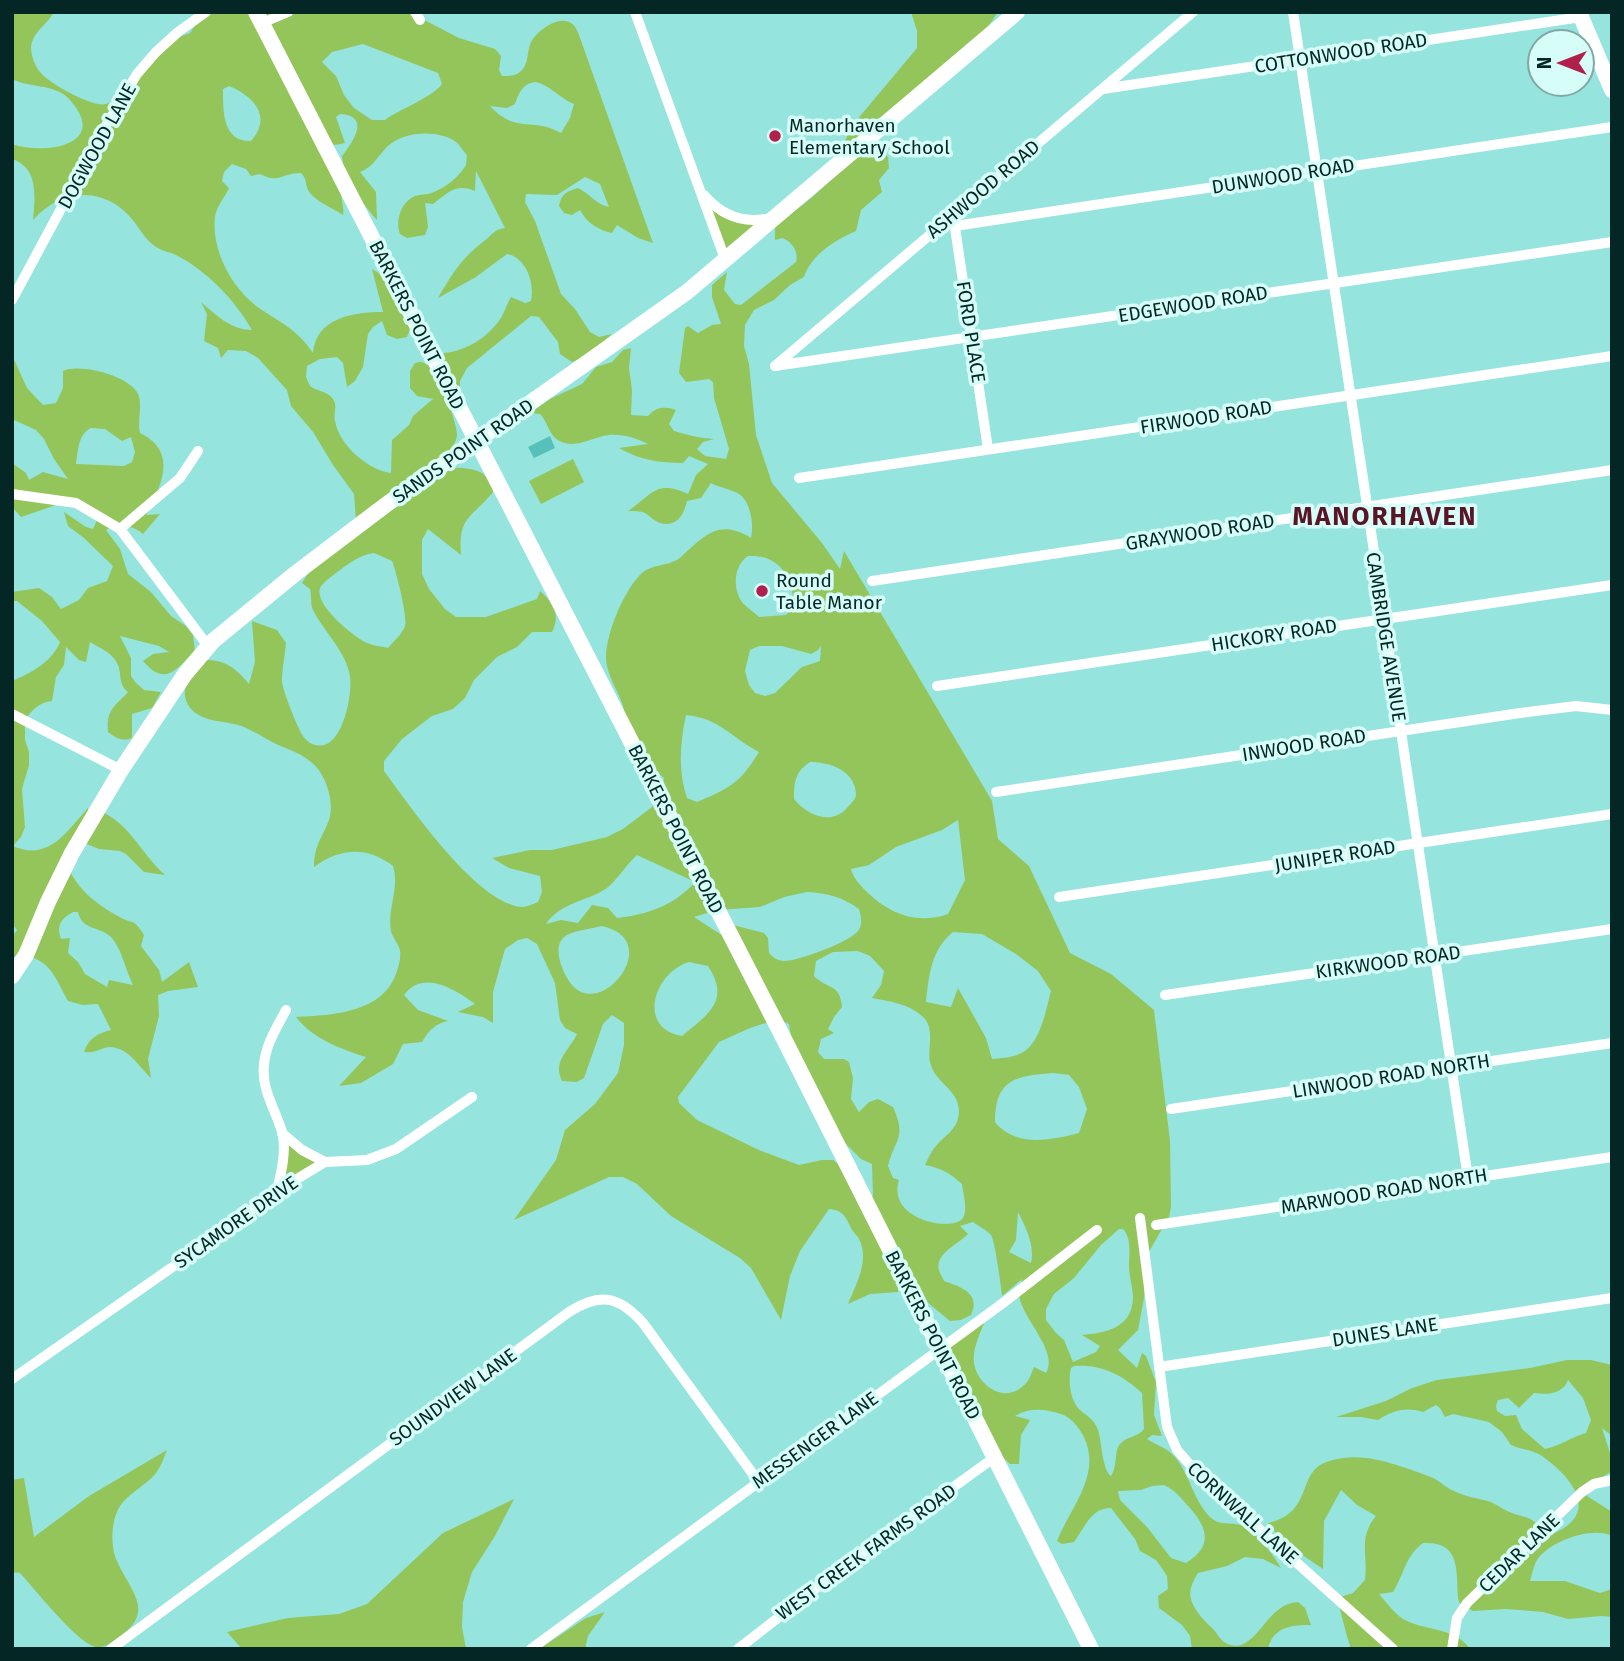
<svg xmlns="http://www.w3.org/2000/svg" width="1624" height="1661" font-family="'Fira Sans',sans-serif">
	<rect width="100%" height="100%" fill="#96e4de"/>
	<!-- green -->
	<g fill="#94c55a" fill-rule="evenodd">
		<path d="M12,12H54C47,25 33,31 31,47C31,56 35,66 40,72C48,83 93,108 106,104C126,99 128,77 141,65C154,53 173,38 190,33L204,12H249L266,22V12H409L459,38L495,49L501,56L499,70L502,76C511,76 517,76 523,69C529,61 527,50 531,42C537,31 557,16 569,22C575,24 577,30 579,35L653,243L638,238L617,225L612,233C598,230 587,223 580,210L572,215L564,213L559,206C561,194 567,191 578,188C589,193 597,205 609,207L600,184L585,177L557,195L526,194L525,202L535,221L561,294L575,309L590,332L599,337L612,334L584,358L572,362L560,354L558,342L539,317L531,316L467,368L460,381V395L442,360L444,353C467,351 488,337 501,318C505,311 507,304 511,297L525,303L531,301C535,283 526,257 507,254L476,277L438,298C452,274 460,260 483,242C491,236 494,229 505,228L476,171L475,191C456,183 448,193 433,204L425,203L428,227L425,235L407,238L400,234C395,220 401,202 415,196C421,194 426,195 432,193C446,187 458,178 466,165L467,155C463,151 460,145 456,142C439,129 403,131 388,146C378,155 374,167 360,172L376,192L377,220C363,204 343,179 342,156C352,143 372,116 340,114L336,117L345,143L335,145L328,142C331,155 346,206 343,215C333,208 314,201 308,190C305,183 307,179 301,173C282,173 279,184 260,174L251,176L246,169L232,164L224,172L222,181L229,188C225,197 216,207 215,217C211,250 232,289 259,308C281,323 297,329 313,353C316,318 353,312 383,312L372,269L388,279L411,327L407,337L397,339L387,335L382,321L373,327L368,334L363,367L355,381L347,387L343,363L337,357L320,359L307,366L306,377L310,386C318,392 328,391 333,399C338,406 333,413 335,421C339,445 368,470 391,473L392,440L409,425L413,416L433,399L417,396L410,388V371L415,363C420,362 421,361 426,364C437,370 458,423 457,436C456,442 453,446 450,451L356,521L354,494L333,465L313,432L291,406L287,390L258,358L246,351L228,350L221,358L218,348L204,341L207,314L201,302C216,315 231,330 252,330C235,300 207,271 176,255C169,252 162,251 156,247C144,239 140,228 131,218C103,185 60,189 33,220C35,197 39,168 12,159V144C46,156 112,144 68,98C55,84 29,88 12,79ZM363,44L438,73L442,84C433,97 398,110 385,120H372L354,108L344,95L336,76L322,62L332,52ZM535,82C549,84 559,98 574,104L570,118L561,133C532,116 517,135 490,106L507,108L515,104C519,93 522,84 535,82ZM229,86C253,96 273,116 251,141C222,142 223,110 223,89Z"/>
		<path d="M911,12H998L987,28L858,137L843,146L851,127L917,48V31Z"/>
		<path d="M875,148H879L888,157L889,168L879,180L882,192L861,210L856,231C835,240 811,255 804,277L790,285L774,300L754,310L745,325L744,346L749,364L756,435L772,483L822,543L840,569L844,551L992,801L998,839L1029,866L1070,953L1111,974L1154,1010L1170,1141L1171,1207L1169,1217L1147,1255L1144,1298L1138,1330L1118,1350L1137,1368L1142,1353L1146,1356L1156,1382L1154,1415L1162,1436L1152,1435L1147,1439C1157,1446 1166,1447 1174,1456C1190,1474 1193,1500 1210,1517C1219,1526 1230,1522 1241,1525C1254,1528 1274,1556 1281,1568L1263,1559L1245,1557L1227,1566L1198,1573C1190,1586 1187,1595 1195,1608C1200,1617 1206,1622 1213,1629C1217,1633 1219,1638 1224,1642C1255,1661 1264,1603 1298,1602L1305,1608L1311,1625C1291,1625 1273,1627 1268,1649H1192L1190,1636L1182,1625L1159,1608L1158,1596L1168,1589L1167,1576L1161,1567L1156,1560L1140,1551L1135,1539L1111,1508C1091,1508 1085,1527 1074,1542L1062,1544L1057,1541C1071,1506 1105,1471 1081,1432C1076,1424 1070,1417 1061,1414C1045,1409 1030,1407 1015,1416L1030,1420L1021,1435L1019,1464H1010L1000,1455L954,1379L941,1371L946,1365L957,1362L939,1349L985,1321C980,1333 972,1350 974,1363C977,1385 1004,1404 1023,1386C1029,1382 1031,1374 1034,1367L1046,1373C1059,1351 1022,1319 1019,1295C1018,1290 1021,1284 1022,1279L1002,1296C1001,1287 995,1240 991,1235C987,1230 978,1226 973,1222L960,1226L968,1234C960,1243 934,1254 939,1270C940,1274 943,1278 944,1281C961,1287 981,1293 971,1315L961,1320L950,1321L927,1302L904,1274L898,1282V1292L870,1294L848,1304C856,1284 870,1260 859,1239C857,1235 854,1233 852,1230C846,1218 844,1210 829,1209L800,1251L790,1276L781,1320L751,1268L740,1258L671,1216L637,1184L623,1177H609L514,1220L556,1160L565,1130L595,1104L618,1073L624,1045V1023L612,1015L603,1024L584,1078L577,1082L562,1081C552,1061 569,1051 577,1034L565,1028L560,1020L555,983L537,944L527,938L518,940L505,949L493,992V1023L483,1017L458,1012L475,1004C455,989 423,969 404,995L418,1010L448,1021C435,1024 429,1030 422,1042L403,1044L393,1064L361,1083L339,1086L366,1057C341,1049 313,1039 296,1017C333,1015 384,1013 397,971C399,965 401,957 400,950C398,943 392,937 391,931C387,909 400,888 393,866C367,846 340,848 314,867C314,829 343,827 325,781C315,758 297,753 276,744C263,738 252,729 238,725C224,721 209,722 197,714C188,709 182,696 186,686C189,678 199,668 204,660C225,659 237,669 249,684L255,662L252,621L277,630L286,643C285,655 282,669 282,681C282,689 298,729 303,736C305,740 312,745 316,745C342,752 353,694 350,676C346,651 324,632 313,610C310,603 312,597 310,589L302,583L309,572L448,468C466,467 493,469 493,492C471,519 458,516 461,555L428,529L422,540V574L429,589L445,609L456,617H486L537,599L540,591C553,602 561,615 552,632H532L517,647L497,657L474,680L465,698L453,709L432,716L402,739L384,761V771C410,806 477,904 522,907C527,907 533,904 538,902L542,892L540,876L509,868L492,858L530,850H552L607,837L623,829L652,807L662,789L664,778C650,767 636,756 629,738C626,728 626,717 623,706C619,693 610,680 607,666C601,643 624,589 642,573C652,564 671,566 681,557C704,536 719,518 751,538C754,525 751,502 739,494C731,489 720,488 711,483L701,498L687,501C684,515 676,528 660,523C654,521 650,516 645,513C641,511 633,511 628,511C652,495 656,479 688,494L696,475L708,464L689,456L683,463C659,463 640,460 619,448L648,444C636,438 623,434 609,435C591,437 572,452 555,438C548,431 547,421 540,414L530,413L550,399L582,384L596,367L612,362L623,350L631,348L629,368L632,390L631,415L648,416C656,407 664,406 676,410L669,424L674,431C687,435 700,438 714,439L703,442L697,449L705,456L726,459L729,449L714,398L713,382L709,379L686,382L679,373L685,328L688,326L698,333L712,325L721,324L712,297V285L727,272L724,290L735,304L741,305L796,262C799,252 792,241 782,238L775,240V227C786,216 798,209 810,199C831,182 848,157 875,148ZM374,553L392,561C396,570 408,619 405,626C402,634 394,641 388,648C381,646 374,646 367,643C354,637 314,605 320,588C323,582 331,577 336,573C348,564 359,555 374,553ZM748,556C780,554 792,577 794,605L786,615L759,617C754,612 746,607 742,602C732,588 734,565 748,556ZM759,646H782L811,654L818,650L821,646L820,661L802,667L775,693L765,696L755,693L749,685L745,671L750,650ZM686,715C719,718 732,738 759,752C740,783 730,788 697,802L687,798C678,772 680,742 686,715ZM810,762C829,762 855,770 856,794C856,800 850,804 847,808C831,826 807,815 794,799C794,782 795,772 810,762ZM958,820L965,880L948,914C917,925 889,914 866,891C859,884 854,879 851,869L869,865L896,847L942,830ZM637,855L695,882C675,905 647,915 617,918L608,908L592,905L578,923L561,920L546,924C561,902 586,902 607,888C618,879 626,865 637,855ZM807,892C828,893 842,897 859,909C861,916 863,925 858,931C850,942 796,962 783,961C776,960 773,957 769,953L768,938L764,933L733,925L740,947L694,917L717,910L760,907L784,897ZM601,926C668,939 598,1026 569,981C561,969 550,942 569,934C578,930 591,929 601,926ZM953,932L982,934L1016,954L1038,971L1051,991C1046,1009 1040,1047 1019,1054C1011,1058 1000,1058 992,1059L986,1038L958,988L951,1007L926,1002C929,975 931,950 953,932ZM858,951L870,956L884,971L881,985L872,998C889,1001 909,1004 922,1016C936,1028 927,1047 930,1062C935,1086 967,1091 957,1122C953,1132 942,1138 936,1146C931,1151 928,1159 925,1165C941,1168 950,1173 962,1184C963,1193 968,1209 963,1218C955,1232 886,1221 899,1180L893,1178L888,1166C895,1138 907,1138 893,1107L878,1099L869,1102L859,1112L851,1099L853,1078L849,1062L844,1059H824L818,1052L821,1039L834,1033L828,1029L834,1017L842,1007C840,983 828,990 814,976L816,961L833,952ZM689,962L708,966C731,1001 708,1014 682,1036C637,1029 653,973 689,962ZM778,1019L789,1024L792,1044L838,1136L861,1159L872,1164L873,1196L860,1194L841,1166L833,1160H822L799,1165L759,1150L697,1120L679,1103L678,1097L719,1042L750,1028ZM1053,1073L1069,1075L1079,1087L1087,1109L1079,1133C1051,1140 1016,1148 995,1122C995,1078 1017,1076 1053,1073ZM1018,1212C1026,1228 1035,1245 1031,1263L1009,1252L1016,1240ZM1119,1229H1123C1132,1239 1129,1253 1129,1266C1129,1277 1133,1288 1133,1298C1132,1328 1106,1333 1082,1335L1100,1346L1096,1352L1073,1362L1064,1340L1056,1333L1046,1320V1309L1054,1294L1074,1278L1101,1245ZM1074,1366C1102,1364 1122,1375 1142,1393L1144,1429C1137,1438 1127,1436 1120,1444C1114,1450 1118,1465 1111,1476C1102,1470 1102,1442 1098,1430C1094,1419 1088,1417 1080,1410C1070,1401 1068,1381 1071,1368ZM1164,1485C1176,1491 1180,1497 1189,1507C1207,1527 1214,1546 1186,1563L1171,1558L1147,1527L1120,1500L1118,1491L1141,1490L1152,1486Z"/>
		<path d="M708,199L717,208L758,221L725,259Z"/>
		<path d="M12,355L27,388L43,405L56,403L63,388V371C80,363 130,376 138,394C143,405 137,421 140,433C179,452 161,486 146,515L160,514L143,534C133,525 117,523 106,530L120,549L128,574L151,592L171,616L186,626L193,635L195,651C177,668 166,688 143,661L153,654L169,652L159,646L120,636L131,658V676L136,683L144,690L161,692L152,708L132,714V738C122,742 116,738 108,732C106,710 114,707 128,692C118,684 122,675 118,665C113,653 100,648 90,642L86,662L79,660L66,647L64,665L56,677L52,701C39,702 33,710 25,719V740L29,752V765L22,789L25,827L21,837L13,846C49,862 67,831 88,808V817L97,810C130,822 140,853 165,875L144,872L126,854L120,851L99,849L84,843L69,869C79,891 98,905 118,916C134,926 132,916 144,935L141,946L159,970L162,982L189,962L198,987L168,991L158,995L159,1016L148,1059L151,1078C138,1066 130,1049 111,1047C101,1047 96,1054 84,1052C88,1039 98,1033 111,1030L98,1004L83,1005L68,1001C54,976 52,961 21,954L12,958V937L17,930L12,923V681C31,673 52,662 60,642L42,621L17,601H12V592L39,588L52,597L61,609L79,600L88,588L107,581L113,566L84,538L68,526L64,512L86,527L93,529L98,518L68,498L53,506L21,517L12,507V463L26,473L29,480L43,472L68,479L54,459L44,439L36,430L12,419ZM91,428L105,429L122,441L131,437L135,452L132,462L124,466L76,464C78,452 78,434 91,428ZM73,912H78C82,931 101,926 112,938C122,950 126,971 133,985L109,980L107,987L85,974L78,962L68,953L70,938L61,939C56,925 61,919 73,912Z"/>
		<path d="M573,459L584,482L541,504L529,481Z"/>
		<path d="M287,1142L317,1162L283,1183Z"/>
		<path d="M1567,1360H1591L1612,1365V1436L1602,1428L1612,1459V1471L1598,1480L1587,1496L1612,1512V1536C1592,1526 1550,1541 1537,1560C1534,1565 1532,1574 1530,1581H1565L1600,1593L1612,1589V1617L1601,1616L1568,1619L1543,1612L1506,1609L1473,1611L1460,1604L1458,1598C1456,1570 1461,1541 1423,1543C1405,1556 1404,1575 1393,1592L1379,1594C1386,1602 1394,1613 1403,1619C1423,1631 1456,1627 1470,1649H1396L1385,1643V1649H1351C1345,1632 1342,1615 1337,1598L1353,1593L1365,1580C1368,1553 1358,1538 1376,1516L1357,1505L1341,1490L1324,1521L1323,1569L1283,1542L1268,1523C1313,1513 1297,1475 1324,1463C1336,1458 1352,1456 1366,1458C1382,1459 1419,1472 1433,1478C1440,1481 1445,1487 1452,1490C1463,1496 1475,1498 1488,1501C1497,1504 1503,1510 1512,1513C1518,1516 1526,1516 1532,1520C1538,1524 1542,1530 1546,1536C1602,1518 1576,1480 1542,1456C1532,1449 1521,1450 1511,1445L1502,1432L1489,1422L1453,1414L1445,1417L1440,1408L1436,1405L1423,1412C1405,1407 1394,1410 1378,1420L1361,1417H1336L1386,1401L1412,1388L1437,1380L1530,1368ZM1568,1380L1583,1398L1591,1420L1586,1433C1571,1437 1560,1446 1545,1449L1522,1429L1516,1415L1505,1416L1497,1411L1496,1406L1498,1400L1508,1398L1519,1408L1534,1393C1547,1395 1563,1394 1568,1380Z"/>
		<path d="M167,1450C164,1457 162,1464 158,1470C148,1486 124,1494 117,1512C111,1525 111,1546 116,1559C131,1593 158,1612 115,1640C109,1644 104,1648 96,1647C78,1644 34,1588 20,1573L12,1572V1480L24,1478L34,1537L89,1496Z"/>
		<path d="M514,1499L495,1536L472,1572L463,1602L462,1627L466,1649H242L227,1632L288,1618L339,1614L367,1604L443,1533Z"/>
		<path d="M605,1612L588,1636L585,1649H539L586,1618Z"/>
	</g>
	<!-- water -->
	<path fill="#57c0ba" d="M550,436L555,448L534,458L528,447Z"/>
	<g fill="none" stroke-linecap="round" stroke-linejoin="round">
		<!-- street -->
		<g stroke="#fff" stroke-width="10">
			<path d="M415,12L420,20"/>
			<path d="M635,12L725,259"/>
			<path d="M1293,12L1468,1178"/>
			<path d="M262,23L288,12"/>
			<path d="M1103,89L1581,17"/>
			<path d="M704,195C722,216 744,224 770,218"/>
			<path d="M954,221L988,449"/>
			<path d="M955,226L1612,127"/>
			<path d="M12,300L105,127L137,74L156,52L178,32L206,12"/>
			<path d="M775,366L1612,242"/>
			<path d="M775,366L1193,12"/>
			<path d="M799,478L1612,356"/>
			<path d="M12,494L76,503L120,529L208,646"/>
			<path d="M120,529L180,478L198,451"/>
			<path d="M872,581L1612,470"/>
			<path d="M937,686L1612,585"/>
			<path d="M12,714L121,770"/>
			<path d="M996,792L1520,713L1576,706L1612,710"/>
			<path d="M1059,897L1612,814"/>
			<path d="M1165,995L1612,929"/>
			<path d="M1171,1109L1612,1043"/>
			<path d="M282,1133L302,1150L325,1162"/>
			<path d="M277,1191C281,1174 287,1149 282,1132C275,1108 261,1090 264,1064C266,1044 277,1027 286,1010"/>
			<path d="M1140,1218L1167,1427L1177,1450L1199,1475L1393,1649"/>
			<path d="M1156,1225L1612,1157"/>
			<path d="M1159,1367L1612,1298"/>
			<path d="M12,1379L204,1245L277,1191L325,1162L367,1160L396,1149L472,1097"/>
			<path d="M111,1649L569,1312C600,1292 619,1296 643,1323L758,1481"/>
			<path d="M531,1649L1003,1303L1097,1230"/>
			<path d="M738,1649L847,1564L995,1457"/>
			<path d="M1452,1649L1457,1618L1467,1603L1582,1492L1594,1484L1612,1480"/>
		</g>
		<!-- secondary -->
		<g stroke="#fff" stroke-width="16">
			<path d="M256,12L784,1039L1091,1649"/>
			<path d="M1579,12L1612,90"/>
			<path d="M12,976L26,955L48,902L72,853L121,770L185,674L213,641L296,573L387,504L687,292L1017,12"/>
		</g>
	</g>
	<!-- markers -->
	<g fill="#b11f4c" stroke="#d7fdf9" stroke-width="2.5">
		<circle cx="775" cy="136" r="7"/>
		<circle cx="762" cy="591" r="7"/>
	</g>
	<g text-anchor="middle" dominant-baseline="central" stroke-width="7" stroke-linejoin="round" paint-order="stroke">
		<!-- street labels -->
		<g font-size="19" fill="#042725" stroke="#d7fdf9">
			<text transform="translate(1341 53) rotate(-9)">COTTONWOOD ROAD</text>
			<text transform="translate(97 146) rotate(-61)">DOGWOOD LANE</text>
			<text transform="translate(1283 176) rotate(-9)">DUNWOOD ROAD</text>
			<text transform="translate(983 189) rotate(-40)">ASHWOOD ROAD</text>
			<text transform="translate(1193 304) rotate(-9)">EDGEWOOD ROAD</text>
			<text transform="translate(417 325) rotate(63)">BARKERS POINT ROAD</text>
			<text transform="translate(971 332) rotate(81)">FORD PLACE</text>
			<text transform="translate(1206 417) rotate(-9)">FIRWOOD ROAD</text>
			<text transform="translate(463 451) rotate(-35)">SANDS POINT ROAD</text>
			<text transform="translate(1200 532) rotate(-9)">GRAYWOOD ROAD</text>
			<text transform="translate(1274 635) rotate(-9)">HICKORY ROAD</text>
			<text transform="translate(1386 637) rotate(81)">CAMBRIDGE AVENUE</text>
			<text transform="translate(1304 745) rotate(-9)">INWOOD ROAD</text>
			<text transform="translate(676 829) rotate(63)">BARKERS POINT ROAD</text>
			<text transform="translate(1335 856) rotate(-9)">JUNIPER ROAD</text>
			<text transform="translate(1388 962) rotate(-8)">KIRKWOOD ROAD</text>
			<text transform="translate(1391 1076) rotate(-9)">LINWOOD ROAD NORTH</text>
			<text transform="translate(1384 1191) rotate(-9)">MARWOOD ROAD NORTH</text>
			<text transform="translate(236 1222) rotate(-35)">SYCAMORE DRIVE</text>
			<text transform="translate(1385 1332) rotate(-9)">DUNES LANE</text>
			<text transform="translate(933 1335) rotate(63)">BARKERS POINT ROAD</text>
			<text transform="translate(453 1397) rotate(-36)">SOUNDVIEW LANE</text>
			<text transform="translate(815 1440) rotate(-36)">MESSENGER LANE</text>
			<text transform="translate(1243 1513) rotate(42)">CORNWALL LANE</text>
			<text transform="translate(866 1552) rotate(-36)">WEST CREEK FARMS ROAD</text>
			<text transform="translate(1519 1553) rotate(-44)">CEDAR LANE</text>
		</g>
		<!-- poi labels -->
		<g font-size="19" fill="#042725" stroke="#d7fdf9" text-anchor="start">
			<text x="789" y="125">Manorhaven<tspan x="789" dy="22">Elementary School</tspan></text>
			<text x="776" y="580">Round<tspan x="776" dy="22">Table Manor</tspan></text>
		</g>
		<!-- district labels -->
		<g font-size="26" font-weight="bold" letter-spacing="2" fill="#591426" stroke="#d7fdf9">
			<text x="1385" y="516">MANORHAVEN</text>
		</g>
	</g>
	<!-- border -->
	<rect width="1624" height="1661" fill="none" stroke="#042725" stroke-width="28"/>
	<!-- north arrow -->
	<g transform="translate(1561 63) rotate(270)"><circle r="33" fill="#d7fdf9" stroke="#83a7a4" stroke-width="2"/>
	<path d="M0-5L12 26L0 18L-12 26Z" fill="#b11f4c"/>
	<text y="-10" font-size="19" font-weight="bold" text-anchor="middle" fill="#042725">N</text>
	</g>
</svg>
